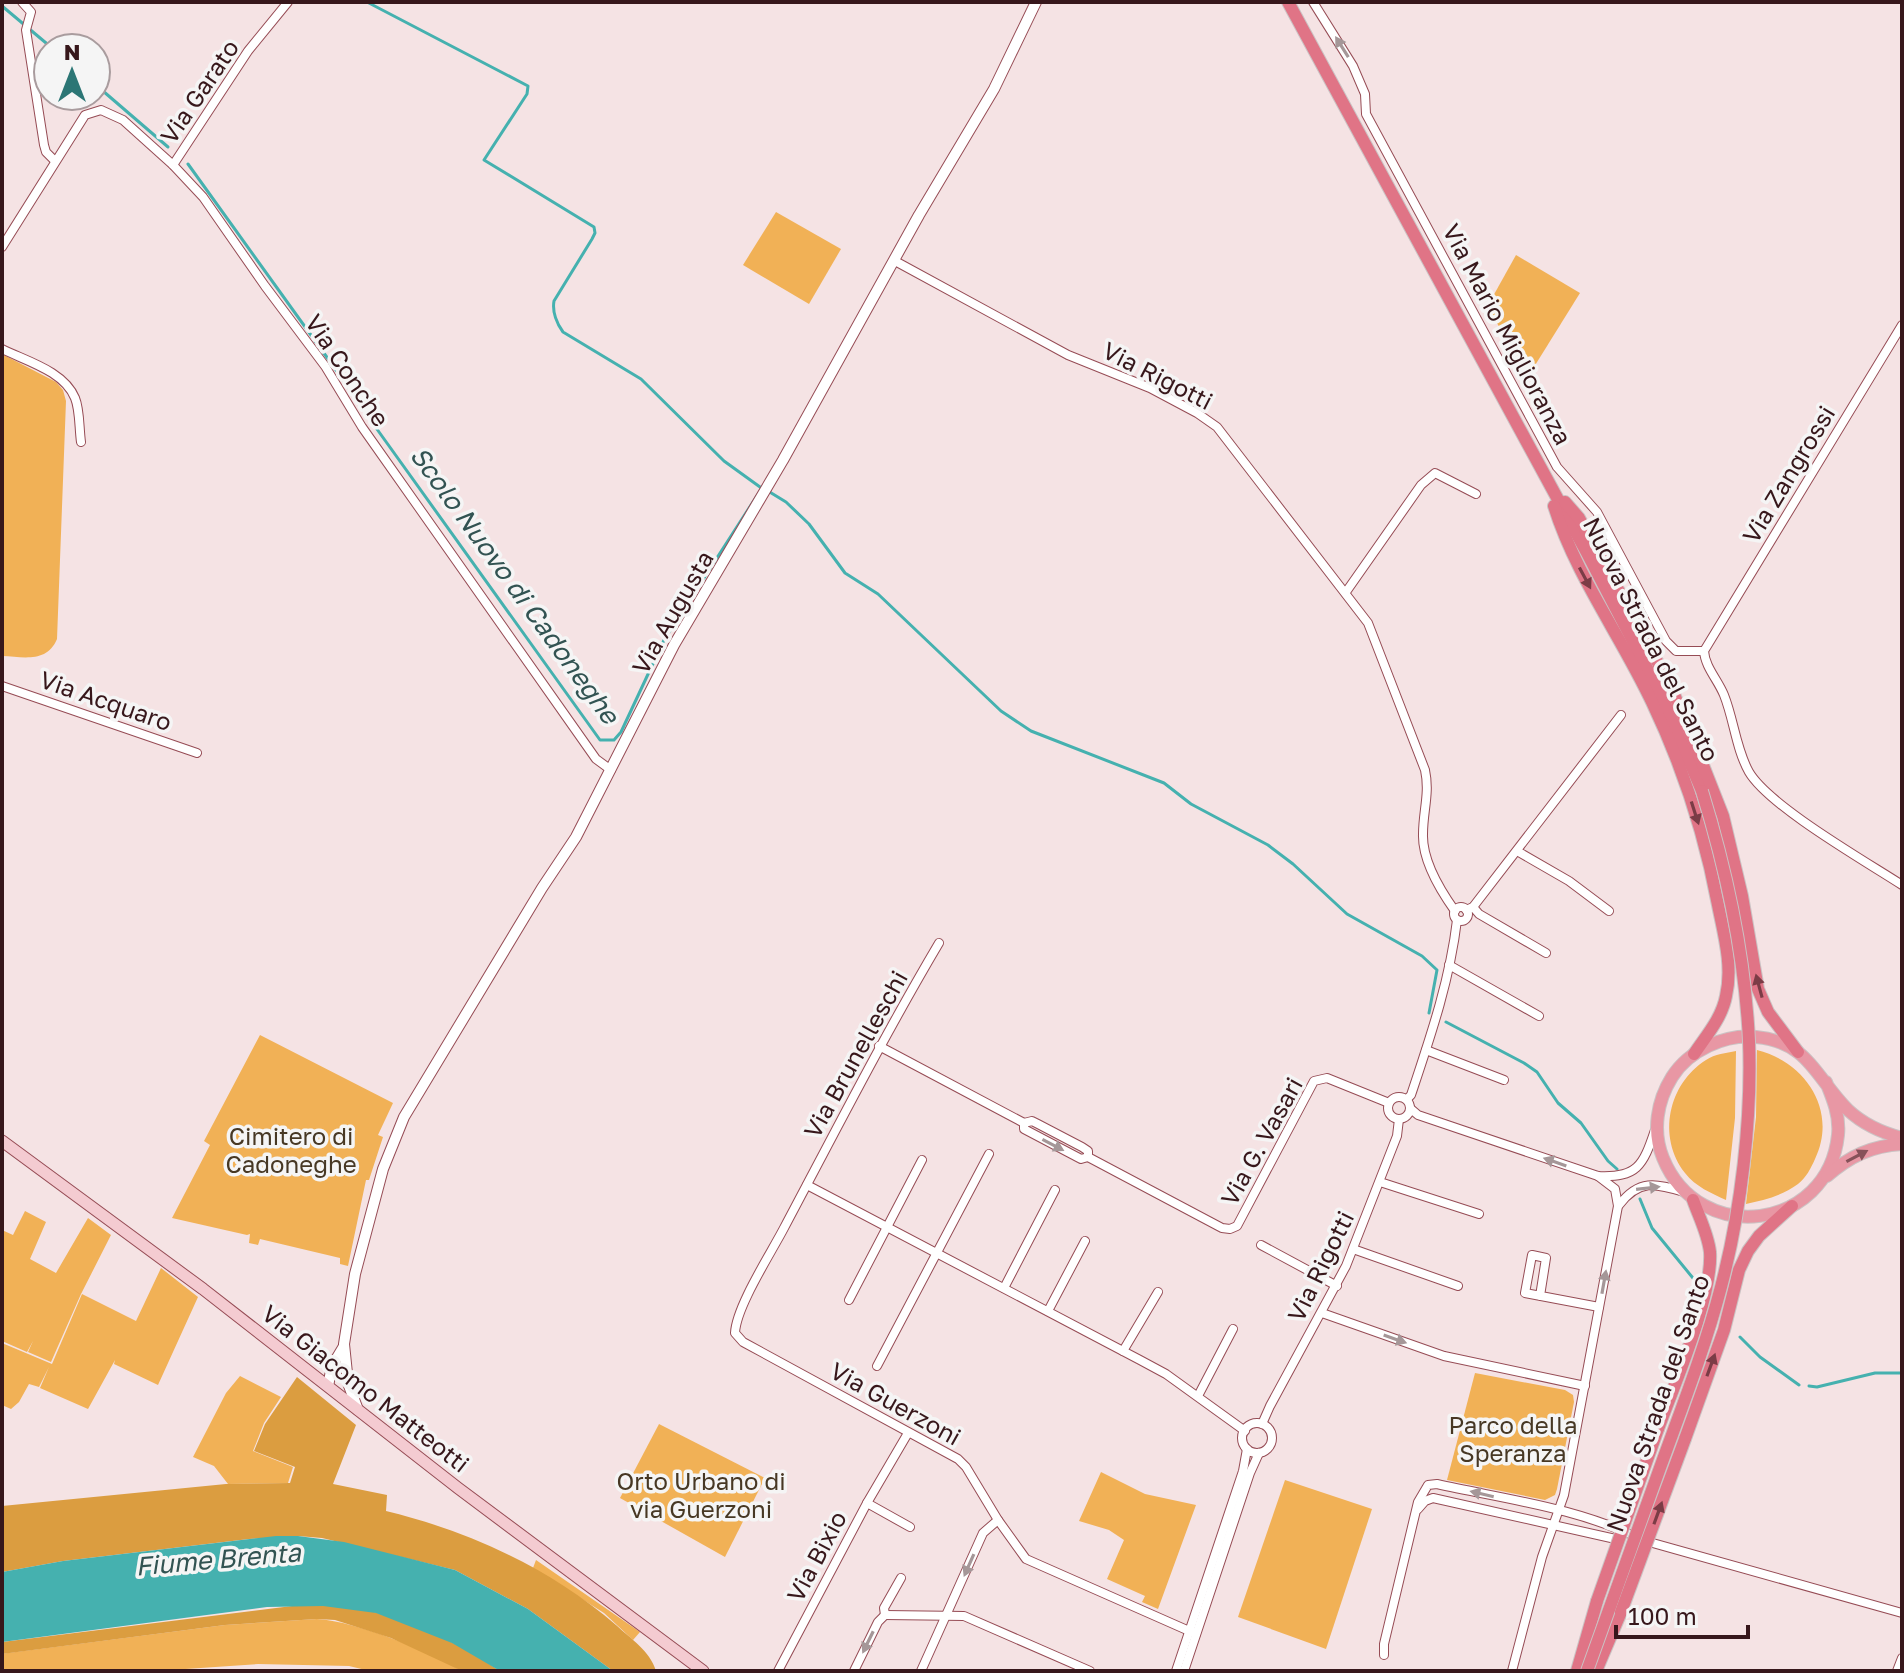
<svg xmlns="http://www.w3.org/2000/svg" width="1904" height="1673" font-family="'Golos Text',sans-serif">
	<rect width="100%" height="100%" fill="#f5e3e4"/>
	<!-- green -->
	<g fill="#f1b156">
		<path d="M776,212L841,249L809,304L743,265Z"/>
		<path d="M1516,255L1580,293L1529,375L1487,307Z"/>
		<path d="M2,354L56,382L63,390L66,401L57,639C47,663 24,657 2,656Z"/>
		<path d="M260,1035L393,1103L378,1135L383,1137L369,1180H366L348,1266L340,1264V1258L260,1239L258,1245L249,1243L250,1234L247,1235L172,1218L210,1145L204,1141Z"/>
		<path d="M1757,1050C1806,1062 1838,1111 1815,1159C1811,1168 1806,1178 1798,1184C1782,1196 1764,1200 1746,1204L1756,1117Z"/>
		<path d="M1736,1051L1735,1118L1726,1200C1711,1193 1696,1187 1685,1173C1657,1137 1668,1084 1706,1060C1715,1054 1726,1053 1736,1051Z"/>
		<path d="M25,1211L46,1222L30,1259L56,1273L88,1218L111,1235L81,1294L51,1362L28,1352L33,1341L27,1352L2,1341V1230L13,1235Z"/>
		<path d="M161,1268L198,1297L158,1385L114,1364L115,1360L88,1409L40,1388L49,1367L39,1387L29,1384L19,1402L11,1409L2,1405V1343L52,1364L82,1294L136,1321Z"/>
		<path d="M1475,1373L1565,1390L1573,1395L1574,1402L1557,1489L1555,1495L1545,1500L1447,1480Z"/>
		<path d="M240,1376L281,1397L264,1423L253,1451L293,1467L288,1483L228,1484L214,1466L193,1457L226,1393Z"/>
		<path d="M659,1424L765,1478L725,1557L620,1498Z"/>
		<path d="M1101,1472L1145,1494L1196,1505L1158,1609L1142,1602L1145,1596L1107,1579L1124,1540L1109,1530L1079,1521Z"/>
		<path d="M1285,1480L1372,1509L1326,1649L1238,1617Z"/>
		<path d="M536,1560L640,1632L633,1640L604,1613L533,1568Z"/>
		<path d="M317,1619C359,1622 425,1650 462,1671H370L349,1666L258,1664L156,1671H2V1654L8,1653L225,1625Z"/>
	</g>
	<!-- forest -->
	<g fill="#db9d40">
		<path d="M297,1377L356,1425L333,1484L387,1495L386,1511C469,1531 552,1569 616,1625C631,1639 650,1651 656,1671H613L528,1609L455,1570L322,1538L298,1536L249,1539L63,1561L2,1572V1506L226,1484L290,1483L295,1467L254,1451L265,1424Z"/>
		<path d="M292,1606C312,1606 333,1605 354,1608C405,1616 458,1643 500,1671H462L391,1638L335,1620L317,1619L225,1625L2,1654V1642Z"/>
	</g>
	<!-- water -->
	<path fill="#45b1af" d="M276,1536H298L344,1542L455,1570L528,1609L613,1671H500L452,1643L376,1613L323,1606L267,1607L2,1642V1572L63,1561Z"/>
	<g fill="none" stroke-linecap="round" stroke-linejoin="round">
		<!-- stream -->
		<g stroke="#45b1af" stroke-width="3">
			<path d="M367,2L528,86L527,94L484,160L594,227L595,233L592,239L554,301C552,312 557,324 563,332L641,379L724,461L760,487"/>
			<path d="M2,6L52,48"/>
			<path d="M96,85L168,147"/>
			<path d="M188,164L367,413"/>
			<path d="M374,425L600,740H614L621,732L664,640L762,488"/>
			<path d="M768,491L786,502L809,524L845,573L878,594L1001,711L1031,731L1164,783L1191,804L1268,845L1293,864L1347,914L1422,956L1437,970L1429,1013"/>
			<path d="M1446,1022L1524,1063L1537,1072L1558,1103L1581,1123L1608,1161L1617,1169"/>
			<path d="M1640,1199L1652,1228L1697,1283"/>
			<path d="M1740,1337L1760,1357L1799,1385"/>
			<path d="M1809,1386L1817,1387L1875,1373H1902"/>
		</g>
		<defs>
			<g id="minor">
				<path d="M22,2L31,12L26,30L44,145L46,152L55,161"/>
				<path d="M1313,2L1353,66L1365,94L1366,114L1557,467L1597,512L1666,641L1676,651H1704"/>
				<path d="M173,165L248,51L288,2"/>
				<path d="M2,247L85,115L101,110L123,120L173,165L203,197L265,286L325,366L362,427L596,759L611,770"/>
				<path d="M895,261L1068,355L1150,388L1197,413L1217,427L1368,623L1425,770C1430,793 1423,811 1423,834C1422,861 1440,890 1455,911"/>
				<path d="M1902,325L1704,651C1705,667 1718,680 1724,695C1734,720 1736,749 1749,772C1769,806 1865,861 1902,885"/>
				<path d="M2,349C26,361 64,371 75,398C80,410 79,428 81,442"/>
				<path d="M1346,592L1421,485L1435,473L1476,494"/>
				<path d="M2,686L197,753"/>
				<path d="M1517,851L1569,881L1609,911"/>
				<path d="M1473,907L1479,914L1546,953"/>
				<circle cx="1461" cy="914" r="7"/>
				<path d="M1466,910L1473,907L1621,715"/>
				<path d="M939,943C884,1036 835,1132 784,1228C771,1253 736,1307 735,1333L743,1342L958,1459L966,1467L998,1520L1026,1559L1196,1634"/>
				<path d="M1449,965L1539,1016"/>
				<path d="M879,1046L1024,1123V1129L1081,1159L1088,1157"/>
				<path d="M1426,1050L1504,1080"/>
				<circle cx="1399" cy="1108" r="11"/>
				<path d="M1407,1099L1411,1095C1430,1038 1450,980 1457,920"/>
				<path d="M1411,1109L1418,1115L1598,1176C1637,1178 1643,1166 1655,1130"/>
				<path d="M1024,1123L1032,1121L1038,1124L1082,1147L1088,1151V1157L1222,1228L1230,1229L1237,1226L1314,1081L1327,1078L1389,1103"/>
				<path d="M1380,1182L1479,1214"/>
				<path d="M807,1185L1140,1360L1166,1374L1245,1431"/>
				<path d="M1619,1205C1639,1179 1655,1183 1684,1192"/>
				<path d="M1261,1245L1337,1286"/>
				<path d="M1353,1249L1458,1286"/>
				<path d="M1004,1288L1055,1190"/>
				<path d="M1540,1296L1546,1258L1532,1255L1525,1293L1599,1307"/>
				<path d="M849,1300L922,1160"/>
				<path d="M1048,1311L1085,1241"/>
				<path d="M1322,1313L1444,1356L1585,1386"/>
				<path d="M1123,1351L1158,1292"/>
				<path d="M877,1366L989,1154"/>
				<path d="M1198,1396L1233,1329"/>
				<circle cx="1257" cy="1438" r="15"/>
				<path d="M1262,1424L1270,1406L1346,1266L1397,1136L1399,1119"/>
				<path d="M867,1503L908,1433"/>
				<path d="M1418,1509L1425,1501L1433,1498L1620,1540"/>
				<path d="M885,1615L964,1616L1090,1671"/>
				<path d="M885,1615L884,1608L901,1578"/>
				<path d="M1384,1655V1644L1418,1502L1428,1485L1437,1484C1504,1499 1580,1508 1642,1540L1902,1613"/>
				<path d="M778,1671L867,1503L910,1527"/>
				<path d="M854,1671L878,1622L885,1615"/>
				<path d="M921,1671L983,1533L998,1520"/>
				<path d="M1176,1671L1243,1471L1247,1449"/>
				<path d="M1184,1671L1250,1473L1259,1453"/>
				<path d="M1512,1671L1542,1557L1564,1495L1618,1206L1615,1189L1598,1176"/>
				<path d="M1897,1671L1902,1658"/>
			</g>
			<g id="tertiary">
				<path d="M328,1386L332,1366L344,1346"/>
				<path d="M358,1410L348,1383L344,1344L355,1274L383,1169L404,1117L542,888L576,837L674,645L783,460L919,215L994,89L1036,2"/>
			</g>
			<path id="secondary" d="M2,1141L203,1289L458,1488L703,1671"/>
			<g id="primary">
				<path d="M1826,1082C1833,1099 1840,1116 1838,1135C1828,1231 1699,1247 1663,1158C1652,1131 1657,1101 1672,1077C1689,1050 1725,1034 1756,1037C1810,1042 1816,1079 1848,1110C1863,1124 1883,1133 1902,1138"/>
				<path d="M1827,1176C1850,1156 1871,1146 1902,1144"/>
			</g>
			<g id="trunk">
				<path d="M1288,2L1587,553L1663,699L1702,791"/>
				<path d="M1565,502L1579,518L1671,687L1699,755L1723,816L1742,896L1758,989L1768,1012L1798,1052"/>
				<path d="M1554,506C1576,576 1621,636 1652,702C1683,767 1705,835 1718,905C1724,935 1733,966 1726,996C1722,1018 1706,1036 1694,1054"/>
				<path d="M1658,1429C1674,1385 1713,1296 1710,1252C1708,1234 1699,1217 1693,1200"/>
				<path d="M1685,1439L1724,1330L1739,1270L1748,1251L1759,1236L1792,1206"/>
				<path d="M1577,1671L1597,1601"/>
				<path d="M1596,1671L1621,1612"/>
			</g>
		</defs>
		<!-- minor casing -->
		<use href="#minor" stroke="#964c55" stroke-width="10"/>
		<!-- tertiary casing -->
		<use href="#tertiary" stroke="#964c55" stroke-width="12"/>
		<!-- secondary casing -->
		<use href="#secondary" stroke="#964c55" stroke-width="13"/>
		<!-- primary casing -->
		<use href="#primary" stroke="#cbc3c4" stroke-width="14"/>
		<!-- trunk casing -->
		<use href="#trunk" stroke="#cbc3c4" stroke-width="14"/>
		<!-- minor -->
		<use href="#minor" stroke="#fff" stroke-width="8"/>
		<!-- tertiary -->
		<use href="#tertiary" stroke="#fff" stroke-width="10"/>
		<!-- secondary -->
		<use href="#secondary" stroke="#f4cbd1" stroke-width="11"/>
		<!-- primary -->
		<use href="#primary" stroke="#e897a4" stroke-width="12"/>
		<!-- trunk -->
		<use href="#trunk" stroke="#e07486" stroke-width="12"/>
		<defs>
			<g id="trunk-bridge">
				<path d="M1597,1601L1658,1429"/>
				<path d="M1621,1612L1685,1439"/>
				<path d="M1587,1671C1612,1602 1636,1534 1661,1465C1682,1407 1705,1348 1721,1287C1741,1211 1752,1119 1749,1041C1745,956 1727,872 1702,791"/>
			</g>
		</defs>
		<!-- trunk-bridge casing -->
		<use href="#trunk-bridge" stroke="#cbc3c4" stroke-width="14" stroke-linecap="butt"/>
		<!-- trunk-bridge -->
		<use href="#trunk-bridge" stroke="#e07486" stroke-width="12"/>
	</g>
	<!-- one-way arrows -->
	<defs><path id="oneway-solid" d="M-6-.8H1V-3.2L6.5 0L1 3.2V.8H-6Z" transform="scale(2)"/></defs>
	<g fill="#a59798">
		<use href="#oneway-solid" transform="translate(1342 47) rotate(-122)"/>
		<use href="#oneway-solid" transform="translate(1053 1145) rotate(28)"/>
		<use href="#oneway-solid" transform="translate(1555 1162) rotate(-161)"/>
		<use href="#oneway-solid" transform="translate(1648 1188) rotate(-7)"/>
		<use href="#oneway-solid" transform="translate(1604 1282) rotate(-80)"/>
		<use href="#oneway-solid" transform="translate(1395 1339) rotate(19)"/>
		<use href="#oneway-solid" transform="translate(1482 1494) rotate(-167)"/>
		<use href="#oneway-solid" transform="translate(969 1565) rotate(114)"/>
		<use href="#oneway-solid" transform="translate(868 1642) rotate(116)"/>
	</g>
	<g fill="#7b3c46">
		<use href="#oneway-solid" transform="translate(1585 578) rotate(62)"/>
		<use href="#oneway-solid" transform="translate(1695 813) rotate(72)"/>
		<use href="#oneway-solid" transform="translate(1759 986) rotate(-105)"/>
		<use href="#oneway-solid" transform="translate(1711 1365) rotate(-70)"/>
		<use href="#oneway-solid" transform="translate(1658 1513) rotate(-70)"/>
	</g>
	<use fill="#875159" href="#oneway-solid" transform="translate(1857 1156) rotate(-28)"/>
	<g text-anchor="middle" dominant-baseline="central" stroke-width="7" stroke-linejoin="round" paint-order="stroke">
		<!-- street labels -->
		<g font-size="24" fill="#37171b" stroke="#f5f5f5">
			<text transform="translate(199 91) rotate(-56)">Via Garato</text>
			<text transform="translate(1508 334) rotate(62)">Via Mario Miglioranza</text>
			<text transform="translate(348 370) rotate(56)">Via Conche</text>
			<text transform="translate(1158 375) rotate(27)">Via Rigotti</text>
			<text transform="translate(1788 474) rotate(-59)">Via Zangrossi</text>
			<text transform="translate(672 612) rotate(-60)">Via Augusta</text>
			<text transform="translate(1652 639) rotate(63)">Nuova Strada del Santo</text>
			<text transform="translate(106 700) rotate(19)">Via Acquaro</text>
			<text transform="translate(855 1054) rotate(-61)">Via Brunelleschi</text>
			<text transform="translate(1261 1141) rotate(-61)">Via G. Vasari</text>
			<text transform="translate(1320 1266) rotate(-64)">Via Rigotti</text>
			<text transform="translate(366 1388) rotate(38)">Via Giacomo Matteotti</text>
			<text transform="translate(896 1403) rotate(29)">Via Guerzoni</text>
			<text transform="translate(1657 1403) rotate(-71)">Nuova Strada del Santo</text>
			<text transform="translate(816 1556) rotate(-62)">Via Bixio</text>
		</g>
		<!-- park labels -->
		<g font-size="24" fill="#473824" stroke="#f5f5f5">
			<text x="291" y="1135">Cimitero di<tspan x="291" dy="28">Cadoneghe</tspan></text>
			<text x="1513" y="1424">Parco della<tspan x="1513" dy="28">Speranza</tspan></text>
			<text x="701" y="1480">Orto Urbano di<tspan x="701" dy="28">via Guerzoni</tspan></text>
		</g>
		<!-- water labels -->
		<g font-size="26" font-style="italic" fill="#325352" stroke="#f5f5f5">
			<text transform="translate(515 585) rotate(54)">Scolo Nuovo di Cadoneghe</text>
			<text transform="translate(218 1559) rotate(-5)">Fiume Brenta</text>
		</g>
	</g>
	<!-- border -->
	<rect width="1904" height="1673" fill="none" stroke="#37171b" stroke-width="8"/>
	<!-- north arrow -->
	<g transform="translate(72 72)"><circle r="38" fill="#f5f5f5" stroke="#a99c9e" stroke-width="2"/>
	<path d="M0-6L14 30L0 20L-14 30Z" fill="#2c7675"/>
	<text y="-12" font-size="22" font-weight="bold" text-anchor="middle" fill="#37171b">N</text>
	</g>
	<!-- scale -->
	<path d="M1616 1625v12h132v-12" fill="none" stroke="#37171b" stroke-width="4"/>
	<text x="1628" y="1625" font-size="24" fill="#37171b" stroke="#f5f5f5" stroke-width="6" paint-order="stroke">100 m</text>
</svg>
